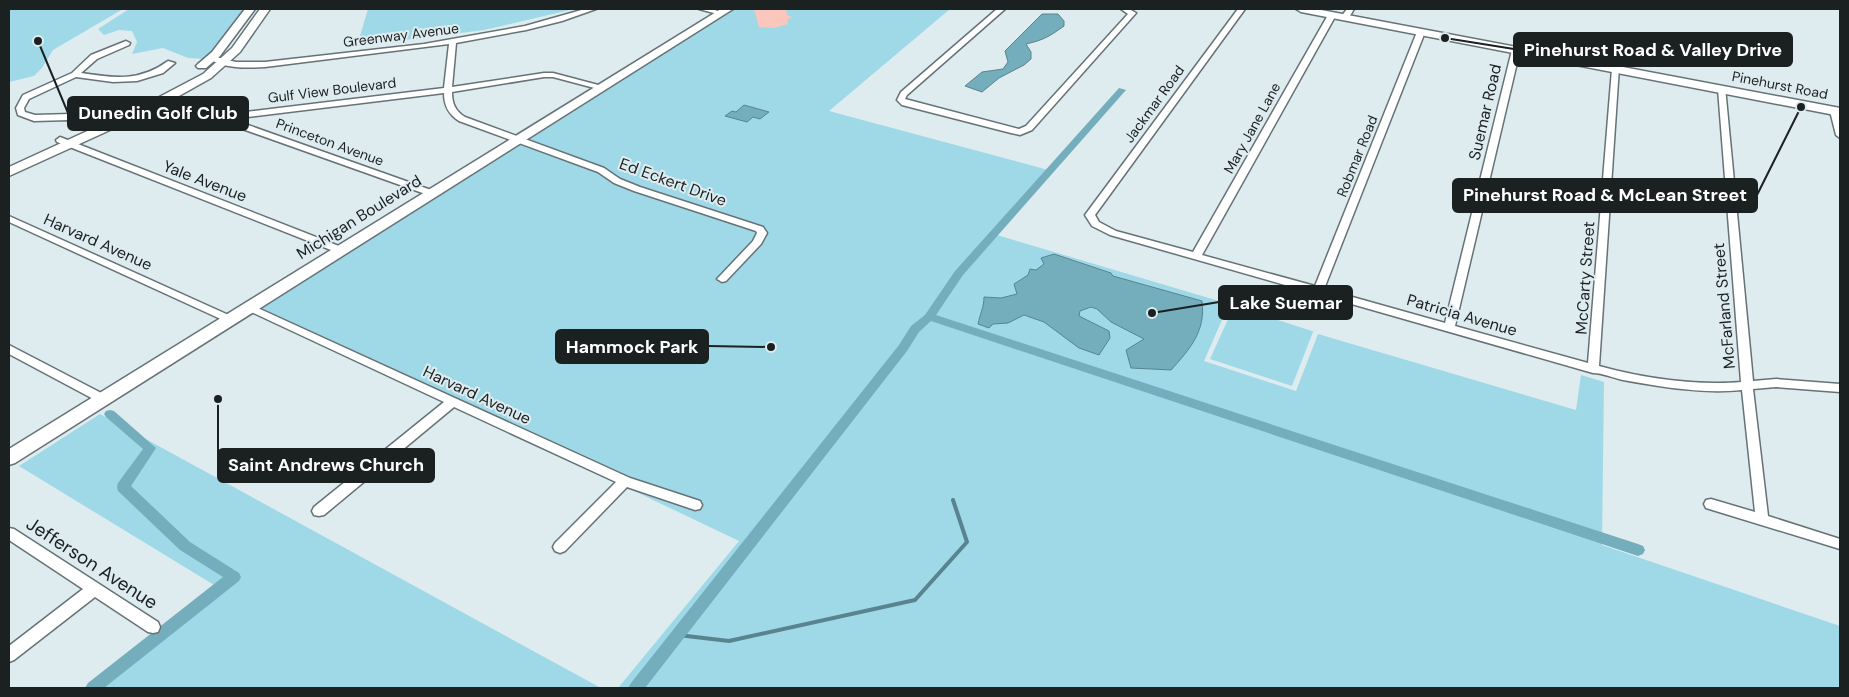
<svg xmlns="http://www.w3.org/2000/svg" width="1849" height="697" font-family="'DM Sans',sans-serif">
	<rect width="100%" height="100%" fill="#deecf0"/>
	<!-- green -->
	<g fill="#9fd9e8">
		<path d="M9,9H123L53,50L42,68L34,76L9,82Z"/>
		<path d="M129,9H246L207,59L188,58L163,48L132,54L137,42L132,31L119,30L104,35L98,29Z"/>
		<path d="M368,9H574L484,30L357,46Z"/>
		<path d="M730,9H950L829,111L1052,171L997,235L1229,304L1204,361L1296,391L1318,334L1576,410L1581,375L1604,382L1602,545L1840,626V688H618L739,541L249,307Z"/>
		<path d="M1234,306L1315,332H1313L1292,386L1210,359Z"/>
		<path d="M100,414L601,688H93L219,588L19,466Z"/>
	</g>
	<!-- water -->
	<g fill="#74adbc" stroke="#59838e">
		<path d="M1042,14H1058L1064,21V26C1050,36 1044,40 1026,44L1031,52V59L1024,65L999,78L982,92L965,86L982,72L1003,69L1008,62L1005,51Z"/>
		<path d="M744,105L769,112L760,119L753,117L747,122L725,116L732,111L736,112Z"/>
		<path d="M1054,254L1111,273L1113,276L1202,301C1206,331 1190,349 1171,370L1131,368L1126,350L1144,339L1111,322L1097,309L1091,307L1080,311L1079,316L1109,331L1110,338L1099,355L1079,348L1044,322L1024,315L1008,323L993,324L989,328L978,324C980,314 984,307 984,297L1001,298L1017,294L1014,284L1028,275L1030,269L1036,270L1044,264L1041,258Z"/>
	</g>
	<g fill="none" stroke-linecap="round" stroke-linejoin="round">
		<!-- stream -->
		<path stroke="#59838e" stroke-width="4" d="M678,635L729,641L915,600L967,542L953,500"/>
		<!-- canal -->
		<g fill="#74adbc" fill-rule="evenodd">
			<path d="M1119,88L1126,90L963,275L936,315L1638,544L1643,546L1645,550L1643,554L1638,556L931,321L919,332L907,351L645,688H628L631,683L899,345L911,326L925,315L955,271Z"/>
			<path d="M110,410L114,411L156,448L131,486L190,542L239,573L241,577L239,581L104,688H85L88,683L223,577L180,550L118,491L117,487L118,483L143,449L106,417L104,414L106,411Z"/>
		</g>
	</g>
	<!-- building -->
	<path fill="#fbc6bb" d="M754,9H786L787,15L792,17L787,20L788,24L774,28L759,27Z"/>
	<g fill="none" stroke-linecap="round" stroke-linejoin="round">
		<defs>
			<g id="street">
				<path d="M585,9H596L562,21L526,30L456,43L452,87L544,73H553L602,86V90L553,77H544L452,92C452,103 455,111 465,117L604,168L620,179L640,187L763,227L767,233L761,244L726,281L722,282L717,279L753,241L757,233L756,231L634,191L614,183L598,172L459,121C448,114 444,105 444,93L231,119L434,191L436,193L431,196L220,121L134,128H92L70,120L34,121L18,115L16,108L23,95L72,73L91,55L126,41L130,43L129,45L97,59L81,73C115,78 139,82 168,61L175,63L163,73L137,81L113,82L76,77L29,99L24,108L25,112L35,115L71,114L93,122H134L220,115L444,88L449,44L265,67C247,68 223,69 208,58L212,56L236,62H265L424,44L525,26Z"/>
				<path d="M699,9H711L725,13L721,15Z"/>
				<path d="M997,9H1005L907,95L905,99L1019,129L1026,126L1128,14L1121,9H1129L1136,13L1032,130L1020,135L1011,133L902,105L897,100L901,92Z"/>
				<path d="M1238,9H1245L1095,215L1099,222L1116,231L1193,252L1328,15L1335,13L1336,15L1202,255L1315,286L1417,32L1424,30L1425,32L1324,289L1445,323L1512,50L1519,48L1520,50L1455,326L1588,363L1612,69L1619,67L1599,366C1641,378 1698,386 1741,382L1718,89L1725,87L1753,381L1776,379L1840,384V392L1776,387L1753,389L1768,516L1840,539V549L1706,508L1704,504L1706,500L1711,499L1755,512L1742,390C1702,394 1662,387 1623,380C1613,378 1603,373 1593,373L1110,235L1092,226L1085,215Z"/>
				<path d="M1347,9H1354L1348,19H1342L1341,17Z"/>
				<path d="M1834,108L1838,111L1840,119V138L1836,135L1830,111Z"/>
				<path d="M60,137L344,248L345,250L340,253L336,252L57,142L56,140Z"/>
				<path d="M9,216L233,317L234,319L229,323L225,321L9,222Z"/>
				<path d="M249,304L630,478L700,501L702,505L700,509L695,510L627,487L565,551L560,553L555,551L553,547L555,543L616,482L454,407L324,515L319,516L314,515L312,511L314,507L444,402L245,309L244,307Z"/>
				<path d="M9,345L107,396L109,399L107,402H99L9,354Z"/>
				<path d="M9,528L14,529L158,622L160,627L158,632L153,633L148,632L95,597L14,660L9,662V646L83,589L9,540Z"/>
			</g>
			<g id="secondary">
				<path d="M245,9H255L220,56L206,68H198L196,66L198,64L212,52Z"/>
				<path d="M260,9H270L240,52L211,78L154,110L9,176V167L146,104L203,74L232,48Z"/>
				<path d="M721,9H733L15,463L9,465V449Z"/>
				<path d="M1296,9H1316L1840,108V116L1301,12Z"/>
			</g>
		</defs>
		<!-- street casing -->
		<use href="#street" stroke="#667275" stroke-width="3"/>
		<!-- secondary casing -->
		<use href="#secondary" stroke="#667275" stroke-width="3"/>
		<!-- street -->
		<use href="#street" fill="#fff" fill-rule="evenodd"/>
		<!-- secondary -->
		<use href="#secondary" fill="#fff" fill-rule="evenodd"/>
	</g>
	<g text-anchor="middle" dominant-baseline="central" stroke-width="4" stroke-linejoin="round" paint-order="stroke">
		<!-- far-street labels -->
		<g font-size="14" fill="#1b2021" stroke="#deecf0">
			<text transform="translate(401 35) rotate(-7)">Greenway Avenue</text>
			<text transform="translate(1780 85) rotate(11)">Pinehurst Road</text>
			<text transform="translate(332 90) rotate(-7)">Gulf View Boulevard</text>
			<text transform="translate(1154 104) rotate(-54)">Jackmar Road</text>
			<text transform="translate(1252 128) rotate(-61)">Mary Jane Lane</text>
			<text transform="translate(330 142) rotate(20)">Princeton Avenue</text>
			<text transform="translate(1357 156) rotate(-68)">Robmar Road</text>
		</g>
		<!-- street labels -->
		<g font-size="16" fill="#1b2021" stroke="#deecf0">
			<text transform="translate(1485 112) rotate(-77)">Suemar Road</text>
			<text transform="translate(205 181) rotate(21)">Yale Avenue</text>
			<text transform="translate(673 182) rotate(20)">Ed Eckert Drive</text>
			<text transform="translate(359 217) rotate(-32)">Michigan Boulevard</text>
			<text transform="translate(98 242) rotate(24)">Harvard Avenue</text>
			<text transform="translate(1585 278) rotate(-86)">McCarty Street</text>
			<text transform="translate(1724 306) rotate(-95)">McFarland Street</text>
			<text transform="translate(1462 315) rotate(16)">Patricia Avenue</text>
			<text transform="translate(477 395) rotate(25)">Harvard Avenue</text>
		</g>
		<!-- near-street labels -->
		<g font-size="19" fill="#1b2021" stroke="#deecf0">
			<text transform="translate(92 563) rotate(33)">Jefferson Avenue</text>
		</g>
	</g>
	<!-- callouts -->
	<path fill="none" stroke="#1b2021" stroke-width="2" d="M1445 38L1514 49M38 41L68 113M1801 107L1757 195M1152 313L1219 302M771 347L708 346M218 399L218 465"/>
	<g fill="#1b2021" stroke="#deecf0" stroke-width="2">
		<circle cx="1445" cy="38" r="5"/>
		<circle cx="38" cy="41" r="5"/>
		<circle cx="1801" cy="107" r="5"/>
		<circle cx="1152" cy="313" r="5"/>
		<circle cx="771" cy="347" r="5"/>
		<circle cx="218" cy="399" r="5"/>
	</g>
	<g fill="#1b2021" stroke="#1b2021" stroke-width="2">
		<rect x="1514" y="33" width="278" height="33" rx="5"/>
		<rect x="68" y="97" width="180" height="33" rx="5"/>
		<rect x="1453" y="179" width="304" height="33" rx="5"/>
		<rect x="1219" y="286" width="133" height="33" rx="5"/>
		<rect x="556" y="330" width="152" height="33" rx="5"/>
		<rect x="218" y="449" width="216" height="33" rx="5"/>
	</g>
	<g font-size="18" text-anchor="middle" font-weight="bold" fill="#fff">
		<text x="1653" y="56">Pinehurst Road &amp; Valley Drive</text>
		<text x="158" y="119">Dunedin Golf Club</text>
		<text x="1605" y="201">Pinehurst Road &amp; McLean Street</text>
		<text x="1286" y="309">Lake Suemar</text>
		<text x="632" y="353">Hammock Park</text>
		<text x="326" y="471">Saint Andrews Church</text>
	</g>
	<!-- border -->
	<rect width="1849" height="697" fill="none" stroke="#1b2021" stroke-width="20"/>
</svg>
